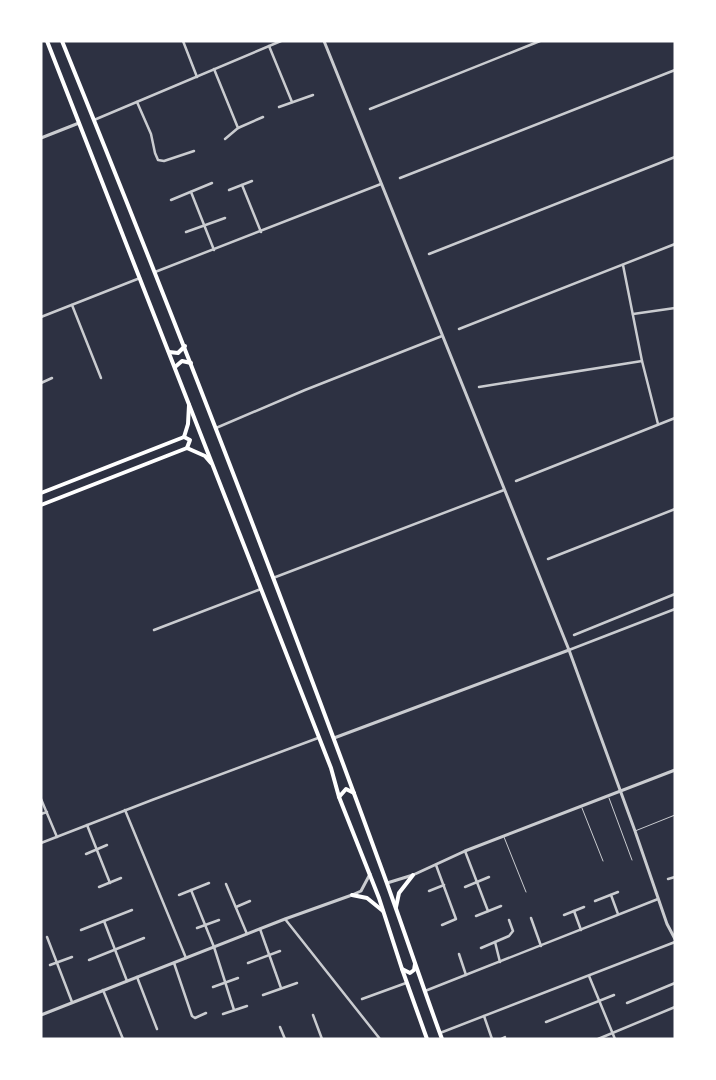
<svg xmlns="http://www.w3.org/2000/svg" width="716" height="1080" font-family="'IBM Plex Sans',sans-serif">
	<rect width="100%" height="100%" fill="#2d3142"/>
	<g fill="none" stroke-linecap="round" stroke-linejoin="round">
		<!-- service -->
		<g stroke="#caccd0" stroke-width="1">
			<path d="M609,798L632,860"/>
			<path d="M582,808L603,861"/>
			<path d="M635,831L675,815"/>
			<path d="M504,837L526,892"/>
		</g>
		<!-- minor -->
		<g stroke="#caccd0" stroke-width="2.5">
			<path d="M183,41L197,77"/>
			<path d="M269,46L292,102"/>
			<path d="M214,69L238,128L225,139"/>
			<path d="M137,102L151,134L155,153L158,160L164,161L194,151"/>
			<path d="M279,107L313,95"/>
			<path d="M370,109L540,41"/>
			<path d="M94,120L281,41"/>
			<path d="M238,128L263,117"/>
			<path d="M400,178L675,70"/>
			<path d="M242,185L261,232"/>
			<path d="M229,190L252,181"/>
			<path d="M191,192L214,250"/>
			<path d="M171,200L212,183"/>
			<path d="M186,232L225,218"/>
			<path d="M429,254L675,157"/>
			<path d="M623,265L642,361L658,424"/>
			<path d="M155,272L381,184"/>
			<path d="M72,305L101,378"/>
			<path d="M633,314L675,308"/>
			<path d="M41,317L140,278"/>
			<path d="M459,329L675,244"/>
			<path d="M41,383L52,378"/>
			<path d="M479,387L642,361"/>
			<path d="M216,428L305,390L442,336"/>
			<path d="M516,481L675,418"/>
			<path d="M548,559L675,509"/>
			<path d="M273,578L504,490"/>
			<path d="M154,630L261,589"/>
			<path d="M574,635L675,594"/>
			<path d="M569,650L675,609"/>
			<path d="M41,799L57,837"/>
			<path d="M125,810L186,958"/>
			<path d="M41,814L47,812"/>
			<path d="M87,825L110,883"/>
			<path d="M41,843L152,800L318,738"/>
			<path d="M465,851L488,911"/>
			<path d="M86,854L107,845"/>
			<path d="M436,865L456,919L442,925"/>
			<path d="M668,879L675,877"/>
			<path d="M226,884L247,934"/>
			<path d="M99,887L121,878"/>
			<path d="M465,887L489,877"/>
			<path d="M191,890L214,947L234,1010"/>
			<path d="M429,891L444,885"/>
			<path d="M179,895L209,883"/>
			<path d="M611,895L618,914"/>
			<path d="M595,901L618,892"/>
			<path d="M236,907L250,901"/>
			<path d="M574,911L581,930"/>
			<path d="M564,915L584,907"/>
			<path d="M476,916L501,906"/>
			<path d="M531,918L541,946"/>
			<path d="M285,919L380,1039"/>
			<path d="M104,921L127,981"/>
			<path d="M197,928L219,920"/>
			<path d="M260,929L281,988"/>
			<path d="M81,930L132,910"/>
			<path d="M47,937L72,1002"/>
			<path d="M495,942L500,962"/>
			<path d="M481,948L509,936L513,931L509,920"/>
			<path d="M459,954L466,975"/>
			<path d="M89,960L144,938"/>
			<path d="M174,963L192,1016L195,1018L206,1013"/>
			<path d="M248,963L280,951"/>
			<path d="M50,965L72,957"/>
			<path d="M589,976L615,1039"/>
			<path d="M137,977L157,1029"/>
			<path d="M213,987L238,978"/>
			<path d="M103,990L123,1039"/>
			<path d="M425,991L658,899"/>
			<path d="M263,995L297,983"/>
			<path d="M362,999L406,983"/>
			<path d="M627,1003L675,983"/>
			<path d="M223,1014L247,1006"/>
			<path d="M313,1015L322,1039"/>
			<path d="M484,1016L492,1039"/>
			<path d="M546,1022L614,995"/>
			<path d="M280,1027L285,1039"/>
			<path d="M440,1033L675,942"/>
			<path d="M501,1039L505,1037"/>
			<path d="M598,1039L675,1007"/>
		</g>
		<!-- tertiary -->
		<g stroke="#caccd0" stroke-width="3">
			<path d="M324,41L569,650L635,831L667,924L675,939"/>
			<path d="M41,138L79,123"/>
			<path d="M334,738L569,650"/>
			<path d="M387,883L413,875L465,851L675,770"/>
			<path d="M41,1015L285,919L352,895L361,891L370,874"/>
		</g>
		<!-- secondary -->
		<g stroke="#fff" stroke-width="4">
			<path d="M184,437L190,440L187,448"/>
			<path d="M41,493L184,437L188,424L189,405"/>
			<path d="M41,505L187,448L205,456L211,463"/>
		</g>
		<!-- primary -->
		<g stroke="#fff" stroke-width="4">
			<path d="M47,41L331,768L339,797L379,898L402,969L427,1039"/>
			<path d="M62,41C173,315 280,590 381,867C402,924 421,982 442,1039"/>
			<path d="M169,352L178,353L185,346"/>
			<path d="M175,367L182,361L191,363"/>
			<path d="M339,797L346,789L354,793"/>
			<path d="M352,895L367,898L383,911"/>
			<path d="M396,907L399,893L413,875"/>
			<path d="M402,969L410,973L414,970L415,964"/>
		</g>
	</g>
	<!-- border -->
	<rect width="716" height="1080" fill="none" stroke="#ffffff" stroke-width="85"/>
</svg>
